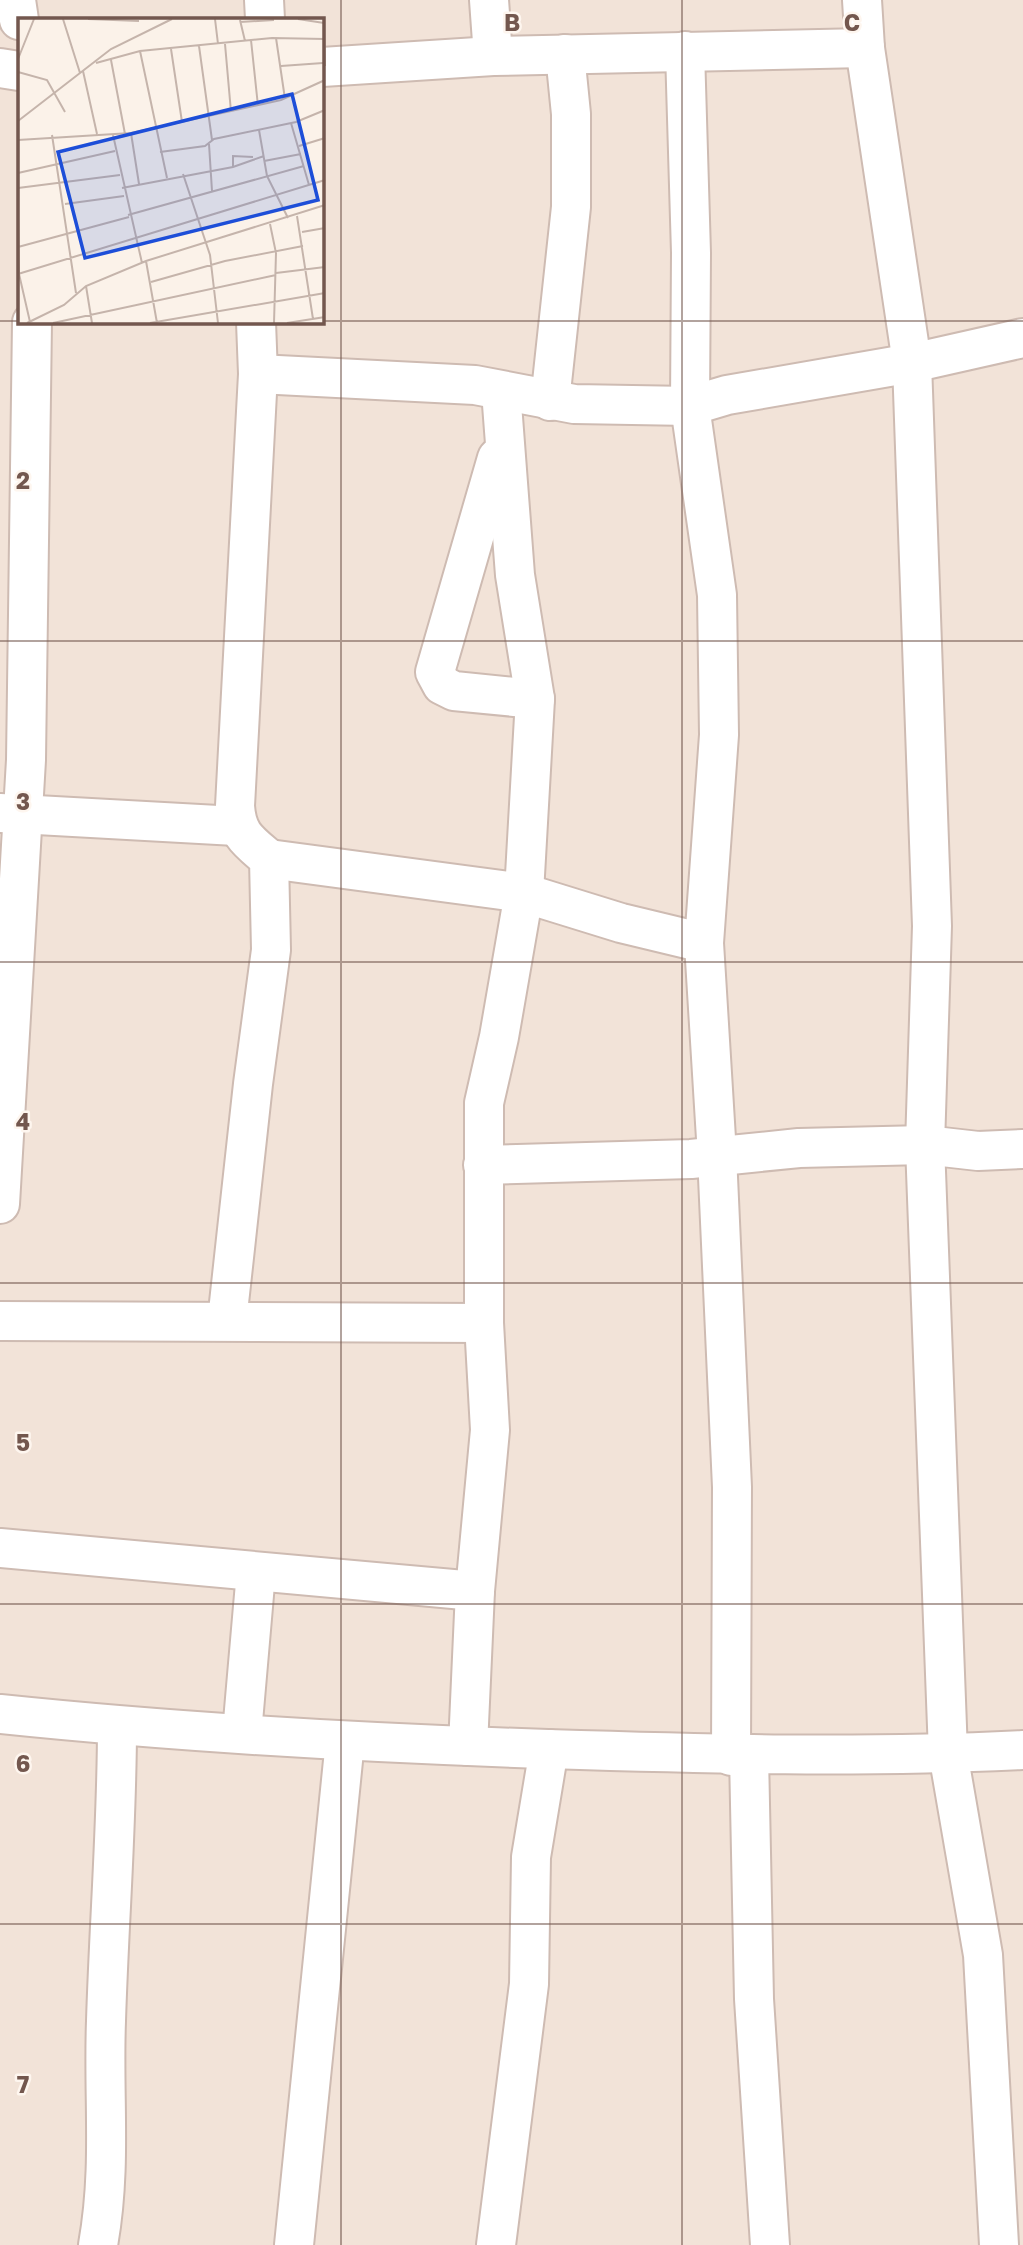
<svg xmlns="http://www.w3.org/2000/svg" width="1023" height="2245" font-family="'Golos Text',sans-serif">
	<rect width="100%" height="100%" fill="#fbf2e9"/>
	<!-- residential -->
	<path fill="#f2e3d8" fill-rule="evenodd" d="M0,0H1023V2245H0ZM19,19H322V322H19Z"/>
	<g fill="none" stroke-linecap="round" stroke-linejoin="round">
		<defs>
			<g id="minor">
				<path d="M16,0L19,20"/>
				<path d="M264,0L265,19"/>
				<path d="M489,0L493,56"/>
				<path d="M862,0L865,48L912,363L932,926L925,1145L948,1753L983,1955L999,2245"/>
				<path d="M685,51L691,253L690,406L717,595L719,735L704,943L717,1155L732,1487L731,1756"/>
				<path d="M322,67L493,56L865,48"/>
				<path d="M0,68L19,71"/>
				<path d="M258,374L475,385L574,404L690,406L727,395L912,363L1023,338"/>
				<path d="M550,401L571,207V114L565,54"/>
				<path d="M497,458L435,672L442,685L454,691L535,699"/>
				<path d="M0,813L236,826"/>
				<path d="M269,859L524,893L621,923L704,943"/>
				<path d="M483,1165L691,1159L799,1148L925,1145L978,1151L1023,1149"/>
				<path d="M0,1204L26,760L32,322"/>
				<path d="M0,1321L484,1323"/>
				<path d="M227,1321L253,1084L271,950L269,859C248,841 237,835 235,806L258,374L256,322"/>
				<path d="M0,1548L475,1591"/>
				<path d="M0,1714C182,1733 365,1743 548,1749C707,1754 864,1758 1023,1750"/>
				<path d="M242,1733L256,1572"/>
				<path d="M468,1746L475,1591L490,1430L484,1323V1103L499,1037L524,893L535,699L515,575L501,391"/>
				<path d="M749,1755L754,1999L770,2245"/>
				<path d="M98,2245C112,2167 103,2098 106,2021C109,1922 117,1825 117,1726"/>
				<path d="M294,2245L345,1741"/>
				<path d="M496,2245L529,1984L531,1857L549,1749"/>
			</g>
		</defs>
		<!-- minor casing -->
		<use href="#minor" stroke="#cebbb2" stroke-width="42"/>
		<!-- minor -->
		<use href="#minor" stroke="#fff" stroke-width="38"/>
	</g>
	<!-- grid -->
	<path fill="none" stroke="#73574e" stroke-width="2" stroke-opacity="0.55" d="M341,0V2245M682,0V2245M0,321H19M322,321H1023M0,641H1023M0,962H1023M0,1283H1023M0,1604H1023M0,1924H1023"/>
	<!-- overview -->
	<g transform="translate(18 18)">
		<rect width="306" height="306" fill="#fbf2e9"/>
		<path fill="none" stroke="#c5b4ab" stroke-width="2" d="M45,1L62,55M70,1L121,3M197,1L200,26M280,1L306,5M306,1L307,48M222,2L227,23M222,4L256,2M258,20L267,81M233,22L240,88M207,26L213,94M181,28L194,122M153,31L164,104M122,33L149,160M0,41L16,1M93,42L107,116M78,45L122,33L254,20L307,21M263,48L305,45M65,53L79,116M0,54L29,62L47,94M0,103L93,31L154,1M273,105L291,167M241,112L249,158L270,200M113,115L121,166M34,117L58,275M95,117L124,245M0,122L113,115L263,82L307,62M191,126L194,173M281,128L307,120M142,134L187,128L196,121L278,104L307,92M246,143L283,136M215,149V138L235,139M0,155L97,133M165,156L192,237L200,305M0,170L102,157M104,170L215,149L246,138M47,186L106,178M110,197L286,148M0,198L1,256L12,304M279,198L295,301M252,206L258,235L256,305M284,214L307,210M0,229L111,199M128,243L139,305M258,255L307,249M0,256L307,162M133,264L207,243L285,228M68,268L74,305M9,305L46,287L68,268L128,243L307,187M35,305L258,257M132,305L307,275M269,305L307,299"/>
		<path fill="#1d4ed8" fill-opacity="0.15" stroke="#1d4ed8" stroke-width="3.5" d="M274,76L300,182L67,240L40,134Z"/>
		<rect width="306" height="306" fill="none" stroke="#73574e" stroke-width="3.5"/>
	</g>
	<g font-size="23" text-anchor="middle" font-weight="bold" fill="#73574e" stroke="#fef6ef" stroke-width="5" stroke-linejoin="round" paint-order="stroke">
		<text x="512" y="31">B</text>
		<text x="852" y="31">C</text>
		<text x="23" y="489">2</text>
		<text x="23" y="810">3</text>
		<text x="23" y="1130">4</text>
		<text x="23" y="1451">5</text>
		<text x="23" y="1772">6</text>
		<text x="23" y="2093">7</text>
	</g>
</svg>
